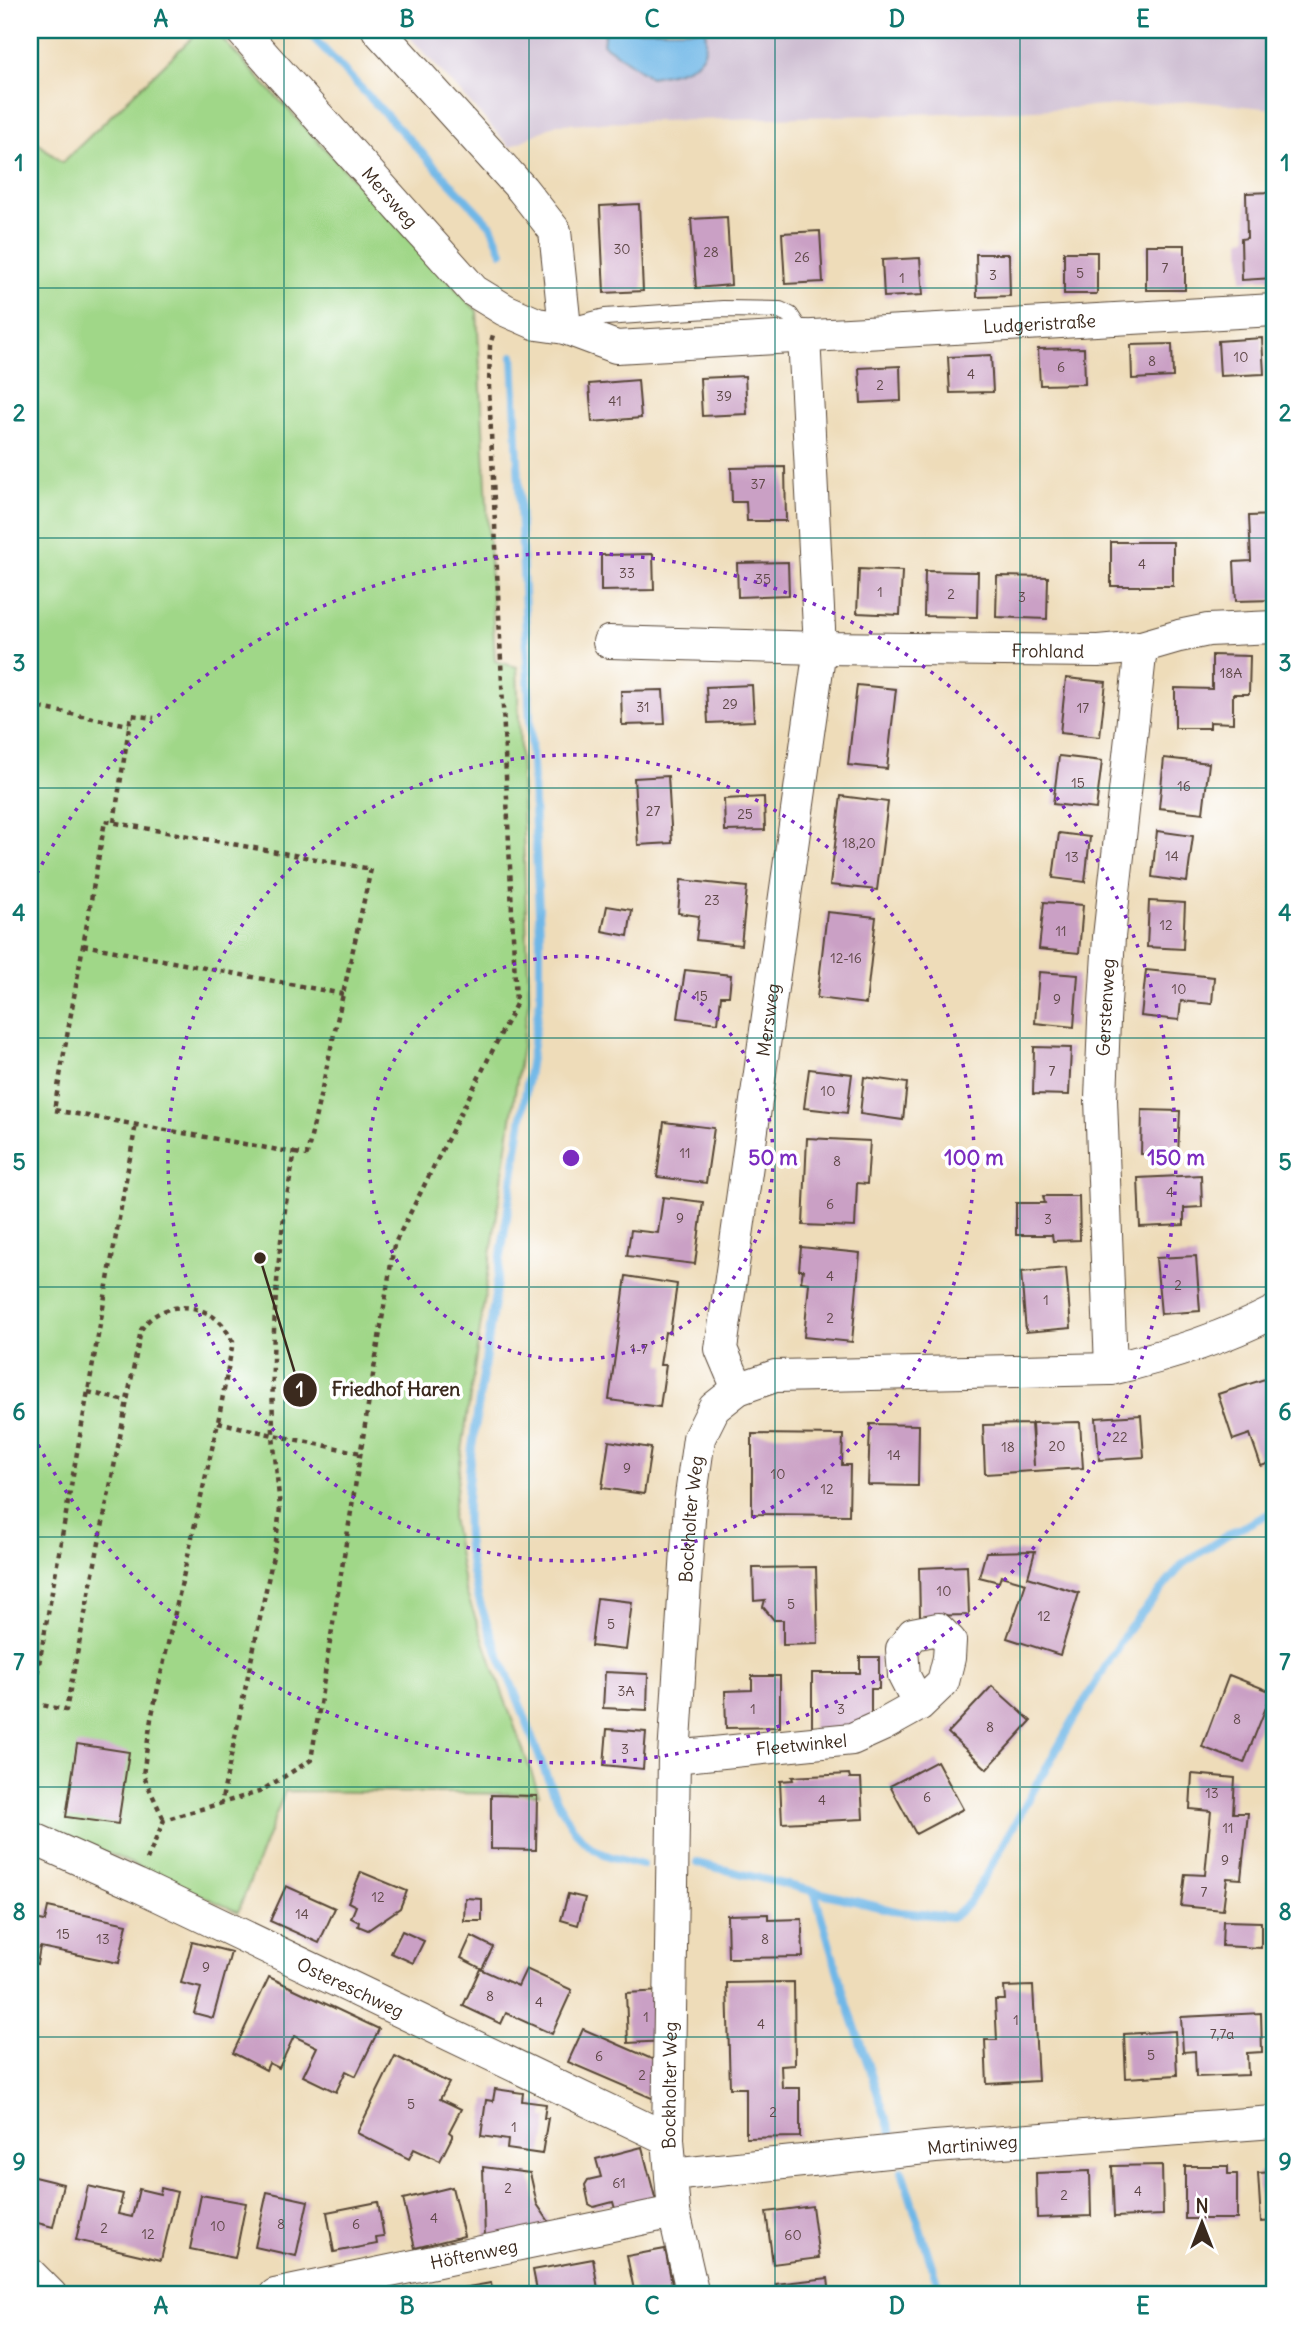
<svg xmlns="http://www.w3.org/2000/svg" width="1304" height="2325" font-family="Delius,sans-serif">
	<rect width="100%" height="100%" fill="#fff"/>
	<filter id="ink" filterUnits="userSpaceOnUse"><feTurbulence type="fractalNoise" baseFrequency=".0143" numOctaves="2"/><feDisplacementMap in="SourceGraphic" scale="14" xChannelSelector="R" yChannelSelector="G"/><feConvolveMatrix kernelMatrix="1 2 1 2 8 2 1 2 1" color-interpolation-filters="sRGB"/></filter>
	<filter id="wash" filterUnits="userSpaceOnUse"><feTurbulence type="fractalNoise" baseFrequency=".00686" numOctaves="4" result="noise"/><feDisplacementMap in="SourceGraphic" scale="28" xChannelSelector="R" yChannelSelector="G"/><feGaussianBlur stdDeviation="1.57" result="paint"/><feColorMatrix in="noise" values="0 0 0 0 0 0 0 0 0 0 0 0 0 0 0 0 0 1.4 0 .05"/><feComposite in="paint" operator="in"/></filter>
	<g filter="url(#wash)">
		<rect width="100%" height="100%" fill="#eedcb9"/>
		<!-- industrial -->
		<path fill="#cebed2" d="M403,30H1274V109L1194,101L1017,111L557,124L510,147Z"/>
		<!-- green -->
		<path fill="#a0d788" stroke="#6e8053" stroke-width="2" d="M200,30H214L477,311L495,661L517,667L529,998L452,1518L465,1589L539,1794L285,1791L238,1912L30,1818V136L62,163Z"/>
		<!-- water -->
		<path fill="#70b7e7" stroke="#567082" stroke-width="2" d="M605,30H705C713,68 678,72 650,77L603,44Z"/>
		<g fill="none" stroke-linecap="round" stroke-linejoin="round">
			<!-- stream -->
			<g stroke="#70b7e7" stroke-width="8">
				<path d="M306,30L491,226L502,252"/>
				<path d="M513,356L540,934V998L470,1461C467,1495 464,1528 470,1561C478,1611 502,1660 521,1707C536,1746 555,1811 584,1841C598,1856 623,1860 642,1865"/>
				<path d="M697,1863L900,1912L953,1917L969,1903L986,1875L1075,1717L1129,1628L1183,1564L1227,1535L1274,1511"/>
				<path d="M814,1891L845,1997L891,2133"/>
				<path d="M902,2171L941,2295"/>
			</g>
		</g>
		<g id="blocks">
			<!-- building -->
			<g fill="#caa0c5">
				<path d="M1274,192V278L1242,280L1241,239L1247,238L1246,193Z"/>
				<path d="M639,204L643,291L604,293L600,206Z"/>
				<path d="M727,217L731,285L696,288L691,219Z"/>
				<path d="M820,231L823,282L785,284L782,233Z"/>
				<rect x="1146" y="245" width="39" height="45"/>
				<rect x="1064" y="252" width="33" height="42"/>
				<path d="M976,254H1009L1010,296L977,297Z"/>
				<path d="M920,258L923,295L884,297L882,260Z"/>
				<path d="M1262,338L1264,374L1220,376L1218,341Z"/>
				<path d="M1172,344L1173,377L1132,379L1131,345Z"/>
				<path d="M1084,348L1085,384L1040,385L1038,349Z"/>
				<path d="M991,355L993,392L950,393L948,357Z"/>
				<path d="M900,366L901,401L861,403L859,368Z"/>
				<path d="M745,376L747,414L702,416L700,378Z"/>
				<path d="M638,380L641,418L592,422L589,384Z"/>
				<path d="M785,467L786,521H747L746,502H732L731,468Z"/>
				<path d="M1274,515V600L1236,601L1234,562L1251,561L1249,516Z"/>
				<rect x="1111" y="542" width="62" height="44"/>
				<path d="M653,554L654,590L601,591V555Z"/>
				<path d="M788,562L789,595L738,597L737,563Z"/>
				<path d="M859,569L902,571L900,615L857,613Z"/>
				<path d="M925,571L978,572L977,617L924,616Z"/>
				<path d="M997,576L1048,577L1047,619L996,617Z"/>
				<path d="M1212,655L1250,656L1249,694H1233V723L1210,722V728H1175V688L1212,689Z"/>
				<path d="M1066,678L1106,682L1100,737L1060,733Z"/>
				<path d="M752,685L754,721L708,723L706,687Z"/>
				<path d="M857,685L896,689L887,769L848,765Z"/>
				<path d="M663,690L665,724L622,725L621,691Z"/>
				<path d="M1059,756L1102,761L1096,809L1053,804Z"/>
				<path d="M1164,758L1209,763L1203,813L1159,808Z"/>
				<path d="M668,776L672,843L638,845L634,778Z"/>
				<path d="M841,796L888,802L877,890L830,885Z"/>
				<path d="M764,797L765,830L725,831L724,799Z"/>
				<path d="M1157,831L1193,836L1187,882L1152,877Z"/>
				<path d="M1059,833L1090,837L1085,882L1053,878Z"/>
				<path d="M681,880L747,887L741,945L696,940L699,916L678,913Z"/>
				<path d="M1149,901L1185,903L1183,949L1147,947Z"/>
				<path d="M1044,902L1083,905L1079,953L1039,949Z"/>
				<path d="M607,906L632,910L628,936L602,931Z"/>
				<path d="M827,912L876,917L866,1004L817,998Z"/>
				<path d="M685,970L731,975L729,996H721L718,1023L678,1018Z"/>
				<path d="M1146,970L1214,977L1212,1004L1181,1001L1179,1020L1141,1016Z"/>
				<path d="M1039,972L1078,975L1074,1027L1035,1023Z"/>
				<path d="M1034,1047L1071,1048L1069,1095L1033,1094Z"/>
				<path d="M809,1069L852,1074L847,1113L804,1108Z"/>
				<path d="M864,1077L907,1083L903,1120L860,1114Z"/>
				<path d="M1142,1110L1180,1111L1178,1155L1141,1154Z"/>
				<path d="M664,1122L714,1128L706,1183L657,1177Z"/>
				<path d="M807,1138L870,1141L867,1184L857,1183L855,1227L803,1225Z"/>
				<path d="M1201,1175L1202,1207L1184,1208V1225L1140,1227L1138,1178Z"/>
				<path d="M1043,1196H1079L1080,1240L1053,1241L1052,1235H1016V1203H1045Z"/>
				<path d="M663,1197L703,1202L695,1264L627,1256L631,1230L658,1233Z"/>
				<path d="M801,1247L860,1253L852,1342L804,1337L809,1283L801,1282L803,1270H799Z"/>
				<path d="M1196,1256L1200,1311L1161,1314L1156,1258Z"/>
				<path d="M1066,1268L1071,1328L1026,1332L1021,1272Z"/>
				<path d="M626,1276L677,1284L670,1333L665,1332L660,1365H666L660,1407L609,1400Z"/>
				<path d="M1274,1376V1462L1261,1466L1250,1434L1233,1440L1218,1394Z"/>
				<path d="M1141,1415L1144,1457L1099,1460L1096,1418Z"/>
				<path d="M1080,1422L1083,1468L985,1474L983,1425L1031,1424L1034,1466L1032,1423Z"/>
				<path d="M870,1424L919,1425L918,1486L868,1485Z"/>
				<path d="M752,1434L843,1435L842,1465H850L849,1515L752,1514Z"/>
				<path d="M609,1441L651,1448L644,1494L602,1488Z"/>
				<path d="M1035,1551L1028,1577L1079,1593L1060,1655L1007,1638L1026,1583L1001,1576L999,1582L979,1577L986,1552Z"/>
				<path d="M967,1566L969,1615L920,1616L919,1568Z"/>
				<path d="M816,1567L818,1644L783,1645V1620H774L763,1607L765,1600L754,1601L753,1568Z"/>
				<path d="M597,1598L632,1602L626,1650L591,1646Z"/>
				<path d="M860,1657H879V1689H871V1729H812V1673H860Z"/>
				<path d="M605,1672L648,1674L647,1710L603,1708Z"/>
				<path d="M1229,1675L1272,1692L1244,1763L1202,1747Z"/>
				<path d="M752,1676H780V1727L726,1728L725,1691L752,1690Z"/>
				<path d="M992,1686L1031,1721L987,1769L948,1733Z"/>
				<path d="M607,1729L646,1732L643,1769L604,1765Z"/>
				<path d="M77,1744L129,1752L118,1824L66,1817Z"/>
				<path d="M937,1761L963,1809L916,1834L890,1786Z"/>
				<path d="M849,1774L850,1778H861L863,1819L782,1823L780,1781L793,1780L792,1777Z"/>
				<path d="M1192,1774L1235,1778L1233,1813H1248L1241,1879L1227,1878L1223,1910L1181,1906L1185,1874L1205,1875L1211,1811L1190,1809Z"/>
				<path d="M491,1795L537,1796L536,1850L491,1849Z"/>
				<path d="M361,1872L407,1891L400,1908L368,1930L358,1926L359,1922L351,1918L356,1906L348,1902Z"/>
				<path d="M286,1886L335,1908L319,1943L270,1921Z"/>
				<path d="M568,1894L585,1898L578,1925L561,1920Z"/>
				<path d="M465,1898L482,1899V1921H464Z"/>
				<path d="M48,1907L127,1924L119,1963L40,1947L37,1964L30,1963V1918L45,1921Z"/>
				<path d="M768,1914V1920L802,1919L803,1957L728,1958L727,1915Z"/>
				<path d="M1223,1921L1261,1922V1948L1222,1946Z"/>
				<path d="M402,1931L424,1941L413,1963L391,1953Z"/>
				<path d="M471,1936L493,1947L482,1969L461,1958Z"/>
				<path d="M192,1942L231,1952L213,2018L194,2013L201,1988L181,1983Z"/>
				<path d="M480,1969L518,1986L526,1969L572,1990L552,2034L506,2013L501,2024L463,2006Z"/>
				<path d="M269,1977L379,2029L356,2076L346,2071L336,2092L303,2076L317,2047L294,2036L279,2068L269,2063L266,2070L233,2053Z"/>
				<path d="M794,1982L795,2065L781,2066L782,2088H800V2137L746,2138V2088H730L727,1983Z"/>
				<path d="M1033,1986L1038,2081L987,2084L985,2040H997L995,2000H1005L1004,1987Z"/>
				<path d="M663,1991L666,2041L628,2043L626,1993Z"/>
				<path d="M1261,2013L1262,2052L1247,2053L1248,2075L1196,2077L1195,2051L1183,2052L1181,2017Z"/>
				<path d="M583,2029L668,2066L654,2099L568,2062Z"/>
				<path d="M1175,2031L1177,2075L1126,2078L1124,2034Z"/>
				<path d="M395,2056L449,2083L440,2099L461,2109L449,2132L453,2135L440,2161L414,2149L409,2159L357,2133Z"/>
				<path d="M495,2089L523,2093L522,2101L546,2104L544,2118H548L542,2154L507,2149L508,2140L481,2136L486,2100L493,2101Z"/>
				<path d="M642,2147L658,2209L618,2219L613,2202L594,2207L589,2204L585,2185L588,2180L601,2177L596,2159Z"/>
				<path d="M1162,2165L1163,2215L1114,2217L1112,2166Z"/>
				<path d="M1185,2166H1228V2174H1237V2219H1185Z"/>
				<path d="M483,2167L530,2173L537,2204L552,2226L485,2240Z"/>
				<path d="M1090,2171L1091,2216L1037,2218L1036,2173Z"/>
				<path d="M1274,2172V2221L1261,2222L1258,2173Z"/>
				<path d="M30,2176L63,2184L53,2227L30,2221Z"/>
				<path d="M88,2186L123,2194L118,2214L132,2217L139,2189L160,2194L161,2188L177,2192L161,2260L76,2240Z"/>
				<path d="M452,2187L464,2236L415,2248L403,2199Z"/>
				<path d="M267,2192L308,2201L296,2256L255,2247Z"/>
				<path d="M201,2195L246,2203L235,2258L190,2249Z"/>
				<path d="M378,2202L384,2237L376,2238L377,2244L334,2252L327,2212Z"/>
				<path d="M812,2206L819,2258L773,2264L766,2212Z"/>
				<path d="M665,2249L674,2293L635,2295L627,2256Z"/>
				<path d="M593,2259L599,2295H538L533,2270Z"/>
				<path d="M828,2278L830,2295H777L776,2284Z"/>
				<path d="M491,2283L493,2295H452L451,2290Z"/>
			</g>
		</g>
	</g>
	<g filter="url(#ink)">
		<use href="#blocks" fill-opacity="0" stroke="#564535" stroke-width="2"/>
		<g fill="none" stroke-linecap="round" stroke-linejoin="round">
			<defs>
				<path id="lane" d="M570,326L605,317L723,309L780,310L790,315L804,336"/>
				<g id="street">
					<path id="s1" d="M241,30L474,291L505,310L537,324L565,328L616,347L1274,310"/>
					<path d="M378,30L522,189L555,231L565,328"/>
					<path id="s2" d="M609,642L820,648L1098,651L1141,647L1179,636L1208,630L1274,627"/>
					<path id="s3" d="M1111,1369L1101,1099L1104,1020L1109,937L1141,647"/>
					<path id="s4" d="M738,1389L721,1349L820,648L804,336"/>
					<path id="s5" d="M674,1757L852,1739L883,1725L919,1705L943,1682L949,1658L950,1641L938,1629L913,1634L902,1649L904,1676L919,1705"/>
					<path id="s6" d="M30,1837L137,1885L668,2139"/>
					<path id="s7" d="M671,2175L935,2147L1274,2122"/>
					<path d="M30,2274L51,2295"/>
					<path id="s8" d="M275,2295L674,2212"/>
					<path id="s9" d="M693,2295L674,2212L668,2139L674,1757L690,1503L699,1438L714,1408L738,1389L775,1376L1111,1369C1167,1356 1222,1339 1274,1312"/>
				</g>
			</defs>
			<!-- lane casing -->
			<use href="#lane" stroke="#564535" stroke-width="18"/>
			<!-- street casing -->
			<use href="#street" stroke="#564535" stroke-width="34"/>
			<!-- path -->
			<g stroke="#564535" stroke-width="4.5" stroke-dasharray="5 5" stroke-linecap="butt">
				<path d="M30,706L129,725"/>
				<path d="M114,822L131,715L154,718"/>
				<path d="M83,945L343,994"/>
				<path d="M295,1153L307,1155L371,869L105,821L54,1110L295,1153C276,1244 271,1342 273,1435L361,1453"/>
				<path d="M88,1392L126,1401"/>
				<path d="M218,1422L273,1435L280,1508L276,1542L221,1804"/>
				<path d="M32,1703L136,1124"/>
				<path d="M30,1711L32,1703L66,1710L141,1330C158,1302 198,1300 221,1323C226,1328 229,1336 233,1342L218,1422L151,1719L143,1775L164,1820"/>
				<path d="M147,1860L164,1820L259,1792L311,1760L394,1245L516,1004L489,387L490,345L493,335"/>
			</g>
			<!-- lane -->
			<use href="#lane" stroke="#fff" stroke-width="16"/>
			<!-- street -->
			<use href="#street" stroke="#fff" stroke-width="32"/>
		</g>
	</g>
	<!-- grid -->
	<path fill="none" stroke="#0f766e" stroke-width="2" stroke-opacity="0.55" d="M284,30V2295M529,30V2295M775,30V2295M1020,30V2295M30,288H1274M30,538H1274M30,788H1274M30,1038H1274M30,1287H1274M30,1537H1274M30,1787H1274M30,2037H1274"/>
	<!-- distance rings -->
	<g fill="none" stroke="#7b2cbf" stroke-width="3.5" stroke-dasharray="3.5 7">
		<circle cx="571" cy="1158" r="202"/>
		<circle cx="571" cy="1158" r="403"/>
		<path d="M32 883A605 605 0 1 1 32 1433"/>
	</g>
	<g text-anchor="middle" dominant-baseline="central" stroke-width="7" stroke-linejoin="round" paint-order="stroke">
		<!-- number labels -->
		<g font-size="14" fill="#5f4848">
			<text x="622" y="249">30</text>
			<text x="711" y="252">28</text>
			<text x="802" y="257">26</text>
			<text x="1165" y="268">7</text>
			<text x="1080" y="273">5</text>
			<text x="993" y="275">3</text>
			<text x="902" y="278">1</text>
			<text x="1241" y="357">10</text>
			<text x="1152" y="361">8</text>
			<text x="1061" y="367">6</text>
			<text x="971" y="374">4</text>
			<text x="880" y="385">2</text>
			<text x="724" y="396">39</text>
			<text x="615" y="401">41</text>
			<text x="758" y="484">37</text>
			<text x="1142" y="564">4</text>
			<text x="627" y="573">33</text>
			<text x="763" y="579">35</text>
			<text x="880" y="592">1</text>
			<text x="951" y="594">2</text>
			<text x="1022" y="597">3</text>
			<text x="1231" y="673">18A</text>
			<text x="730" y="704">29</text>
			<text x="643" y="707">31</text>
			<text x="1083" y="708">17</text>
			<text x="1078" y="783">15</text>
			<text x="1184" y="786">16</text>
			<text x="653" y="811">27</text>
			<text x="745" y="814">25</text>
			<text x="859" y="843">18,20</text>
			<text x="1172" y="856">14</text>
			<text x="1072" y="857">13</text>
			<text x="712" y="900">23</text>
			<text x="1166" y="925">12</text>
			<text x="1061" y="931">11</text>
			<text x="846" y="958">12-16</text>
			<text x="1179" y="989">10</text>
			<text x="701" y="996">15</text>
			<text x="1057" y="999">9</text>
			<text x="1052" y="1071">7</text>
			<text x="828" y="1091">10</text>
			<text x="685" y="1153">11</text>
			<text x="837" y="1161">8</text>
			<text x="1170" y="1192">4</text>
			<text x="830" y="1204">6</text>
			<text x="680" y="1218">9</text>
			<text x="1048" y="1219">3</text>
			<text x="830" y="1276">4</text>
			<text x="1178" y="1285">2</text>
			<text x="1046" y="1300">1</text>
			<text x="830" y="1318">2</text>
			<text x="639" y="1349">1-7</text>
			<text x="1120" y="1437">22</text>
			<text x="1057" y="1446">20</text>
			<text x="1008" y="1447">18</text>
			<text x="894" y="1455">14</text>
			<text x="627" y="1468">9</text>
			<text x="778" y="1474">10</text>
			<text x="827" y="1489">12</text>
			<text x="944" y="1591">10</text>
			<text x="791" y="1604">5</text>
			<text x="1044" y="1616">12</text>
			<text x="611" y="1624">5</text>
			<text x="626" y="1691">3A</text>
			<text x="753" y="1709">1</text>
			<text x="841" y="1709">3</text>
			<text x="1237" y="1719">8</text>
			<text x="990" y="1727">8</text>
			<text x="625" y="1749">3</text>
			<text x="1212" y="1793">13</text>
			<text x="927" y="1797">6</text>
			<text x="822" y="1800">4</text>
			<text x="1228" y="1828">11</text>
			<text x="1225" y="1860">9</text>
			<text x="1204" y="1892">7</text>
			<text x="378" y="1897">12</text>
			<text x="302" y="1914">14</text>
			<text x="63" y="1934">15</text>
			<text x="103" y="1939">13</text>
			<text x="765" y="1939">8</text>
			<text x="206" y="1967">9</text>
			<text x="490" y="1996">8</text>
			<text x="539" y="2002">4</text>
			<text x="646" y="2017">1</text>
			<text x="1016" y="2020">1</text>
			<text x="761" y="2024">4</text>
			<text x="1222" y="2034">7,7a</text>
			<text x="1151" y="2055">5</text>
			<text x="599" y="2056">6</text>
			<text x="642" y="2075">2</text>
			<text x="411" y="2104">5</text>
			<text x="773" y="2112">2</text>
			<text x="514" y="2127">1</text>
			<text x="619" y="2183">61</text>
			<text x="508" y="2188">2</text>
			<text x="1138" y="2191">4</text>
			<text x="1064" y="2195">2</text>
			<text x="434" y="2218">4</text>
			<text x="281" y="2224">8</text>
			<text x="356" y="2224">6</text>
			<text x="218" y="2226">10</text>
			<text x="104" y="2228">2</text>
			<text x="148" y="2234">12</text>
			<text x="793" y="2235">60</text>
		</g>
		<!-- street labels -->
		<g font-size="18" fill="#3b2a1e" stroke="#fff">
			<text stroke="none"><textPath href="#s1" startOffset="224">Mersweg</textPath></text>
			<text stroke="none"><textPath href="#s1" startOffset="928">Ludgeristraße</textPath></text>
			<text stroke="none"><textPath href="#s2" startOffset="439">Frohland</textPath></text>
			<text stroke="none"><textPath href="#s3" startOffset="362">Gerstenweg</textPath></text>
			<text stroke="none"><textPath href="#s4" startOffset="376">Mersweg</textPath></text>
			<text stroke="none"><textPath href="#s9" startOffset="779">Bockholter Weg</textPath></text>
			<text stroke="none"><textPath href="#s5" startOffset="128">Fleetwinkel</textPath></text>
			<text stroke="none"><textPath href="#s6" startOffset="354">Ostereschweg</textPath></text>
			<text stroke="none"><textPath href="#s9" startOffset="212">Bockholter Weg</textPath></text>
			<text stroke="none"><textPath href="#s7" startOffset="303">Martiniweg</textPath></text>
			<text stroke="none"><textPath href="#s8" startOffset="203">Höftenweg</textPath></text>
		</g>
	</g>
	<circle cx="571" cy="1158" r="10" fill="#7b2cbf" stroke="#fff" stroke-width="3.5"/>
	<g font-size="21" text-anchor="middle" font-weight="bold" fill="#7b2cbf" stroke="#fff" stroke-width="7" stroke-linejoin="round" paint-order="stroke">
		<text x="773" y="1165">50 m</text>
		<text x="974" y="1165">100 m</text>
		<text x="1176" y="1165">150 m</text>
	</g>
	<!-- callouts -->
	<path fill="none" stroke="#3b2a1e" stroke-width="2.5" d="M260 1258L300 1390"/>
	<g fill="#3b2a1e" stroke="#fff" stroke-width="2.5">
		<circle cx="260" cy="1258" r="7"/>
		<circle cx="300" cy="1390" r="18"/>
	</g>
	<g font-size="21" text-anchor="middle" font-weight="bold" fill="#fff">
		<text x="300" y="1397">1</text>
	</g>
	<g font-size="19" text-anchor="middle" font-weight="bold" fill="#3b2a1e" stroke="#fff" stroke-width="7" stroke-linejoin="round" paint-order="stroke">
		<text x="396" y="1396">Friedhof Haren</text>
	</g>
	<!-- margin -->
	<rect width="1304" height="2325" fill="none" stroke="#fff" stroke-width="77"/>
	<!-- north arrow -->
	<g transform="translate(1202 2223)" stroke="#ffffff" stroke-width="5" paint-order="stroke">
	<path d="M0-5L12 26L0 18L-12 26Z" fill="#3b2a1e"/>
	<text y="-10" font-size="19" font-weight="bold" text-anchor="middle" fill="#3b2a1e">N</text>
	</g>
	<rect x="38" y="38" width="1228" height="2248" fill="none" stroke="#0f766e" stroke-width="2.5"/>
	<g font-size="23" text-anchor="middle" font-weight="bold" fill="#0f766e">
		<text x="161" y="27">A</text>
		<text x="407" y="27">B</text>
		<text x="652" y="27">C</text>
		<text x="897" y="27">D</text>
		<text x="1143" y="27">E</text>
		<text x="19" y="171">1</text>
		<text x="1285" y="171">1</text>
		<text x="19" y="421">2</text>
		<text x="1285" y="421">2</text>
		<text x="19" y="671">3</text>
		<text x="1285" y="671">3</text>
		<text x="19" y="921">4</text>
		<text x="1285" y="921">4</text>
		<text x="19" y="1170">5</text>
		<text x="1285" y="1170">5</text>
		<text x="19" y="1420">6</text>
		<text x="1285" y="1420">6</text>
		<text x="19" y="1670">7</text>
		<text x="1285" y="1670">7</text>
		<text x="19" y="1920">8</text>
		<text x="1285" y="1920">8</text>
		<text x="19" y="2170">9</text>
		<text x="1285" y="2170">9</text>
		<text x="161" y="2314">A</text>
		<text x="407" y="2314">B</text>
		<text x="652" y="2314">C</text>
		<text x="897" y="2314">D</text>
		<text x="1143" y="2314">E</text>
	</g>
</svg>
